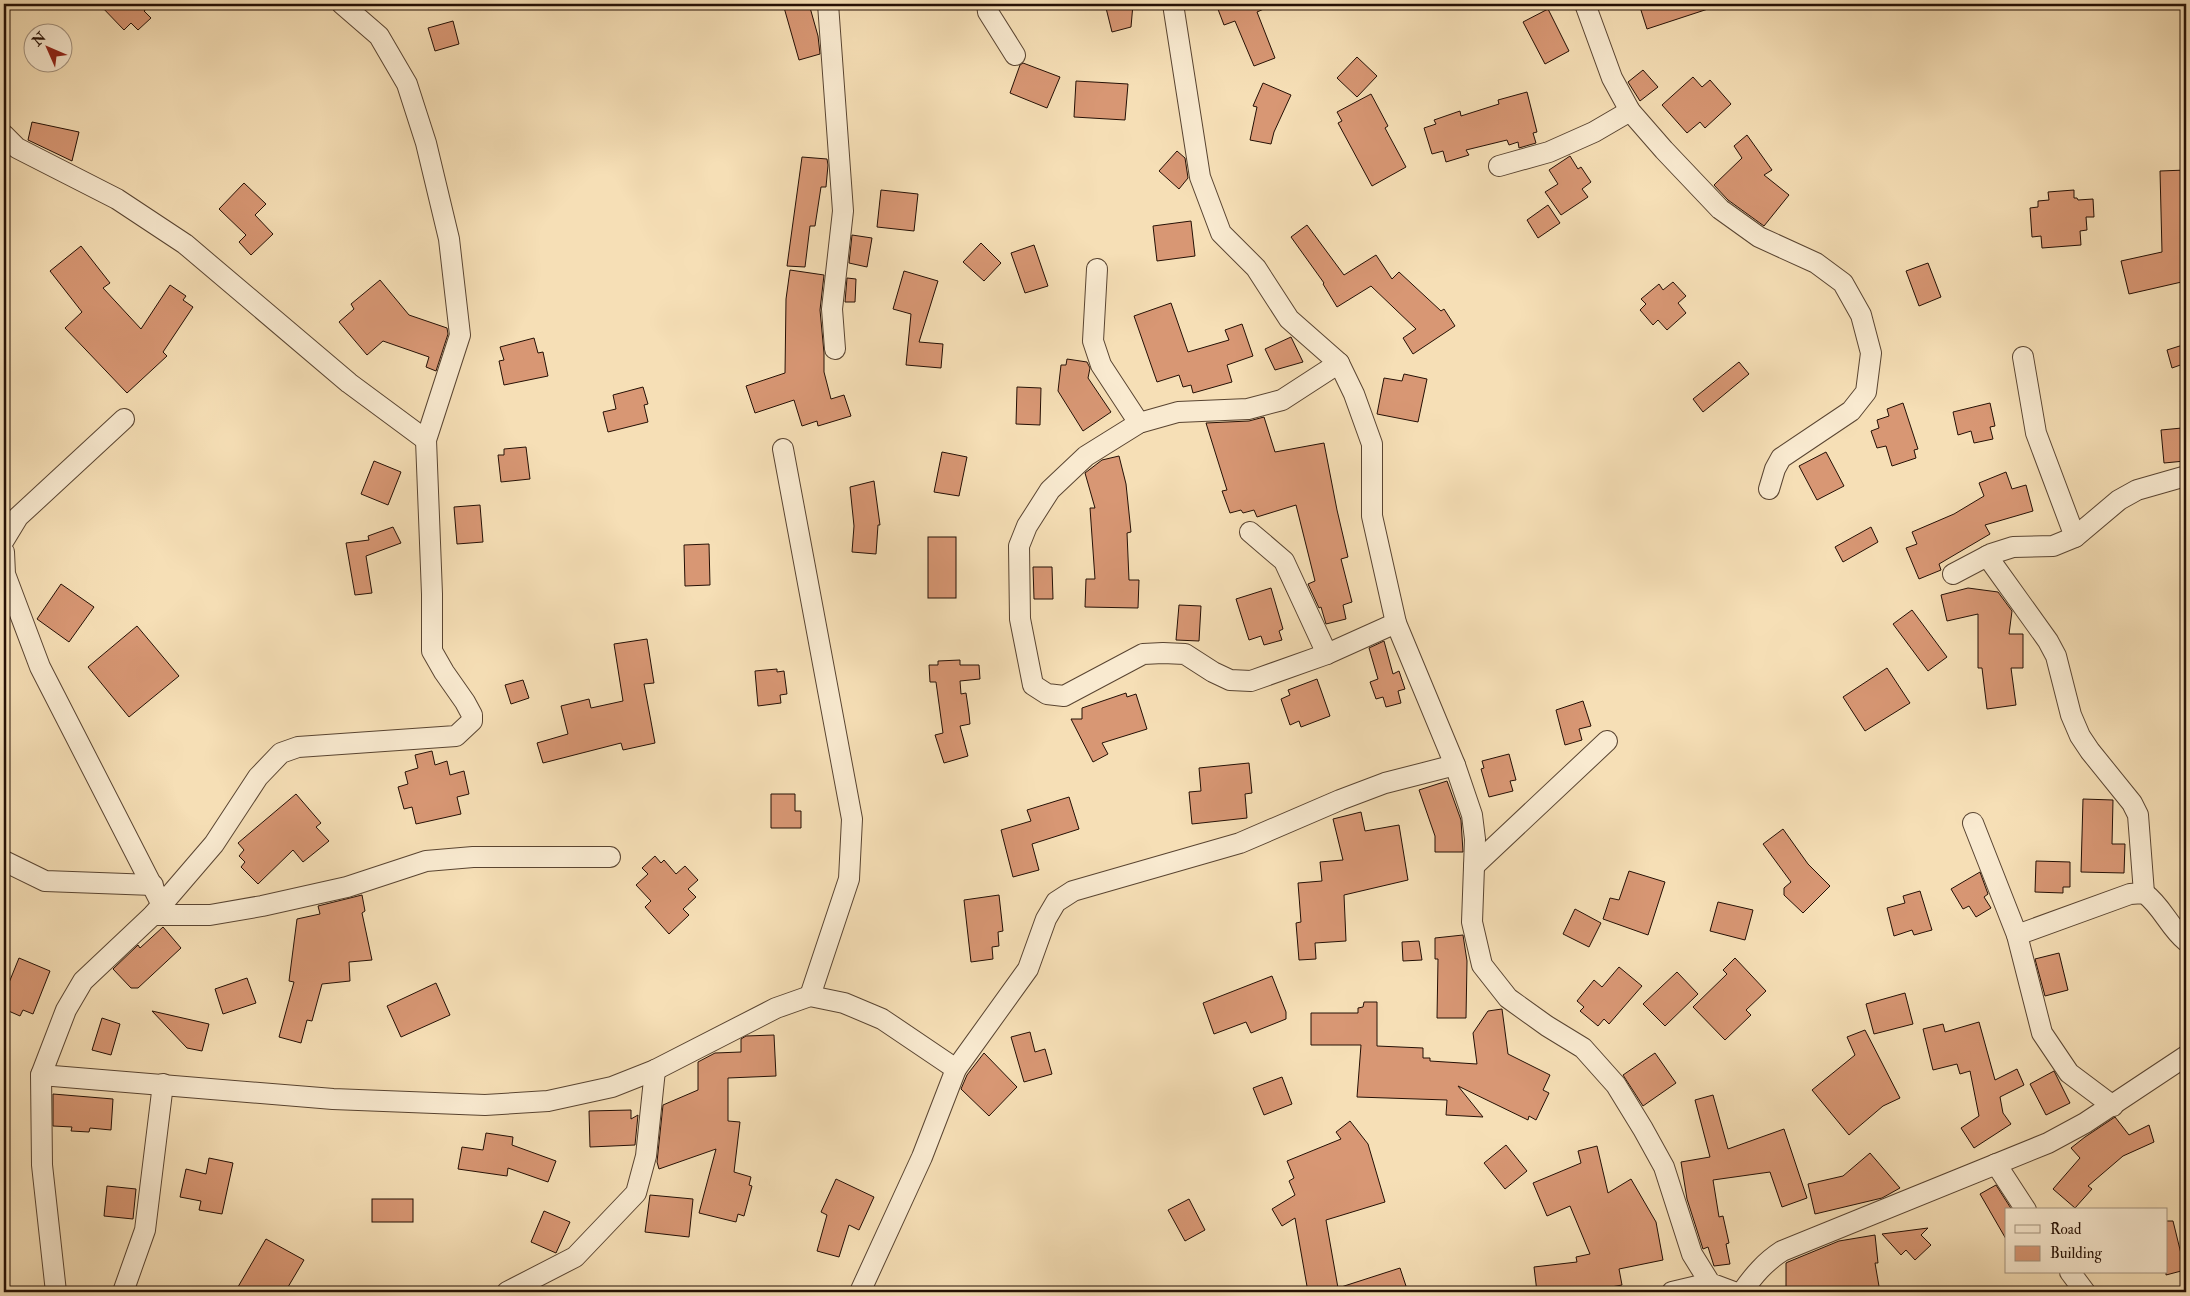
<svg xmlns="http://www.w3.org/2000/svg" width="2190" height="1296" font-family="'IM FELL Double Pica',serif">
	<rect width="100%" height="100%" fill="#f6dfb6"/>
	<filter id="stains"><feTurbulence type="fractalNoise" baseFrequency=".004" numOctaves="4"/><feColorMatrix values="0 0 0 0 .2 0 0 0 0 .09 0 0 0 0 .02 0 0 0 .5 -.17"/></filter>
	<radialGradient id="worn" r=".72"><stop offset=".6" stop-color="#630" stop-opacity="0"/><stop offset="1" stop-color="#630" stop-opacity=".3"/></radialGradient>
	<!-- building -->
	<g fill="#d89774" stroke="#251005">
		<path d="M99,4H152L144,11L151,18L138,30L131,23L124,30Z"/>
		<path d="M783,4H809L818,36L820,54L799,60Z"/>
		<path d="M1105,4H1133L1131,27L1112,32Z"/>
		<path d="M1216,4H1275L1257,12L1275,58L1254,66L1235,21L1224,25Z"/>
		<path d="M1639,4H1714V7L1647,29Z"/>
		<path d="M1548,9L1569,51L1545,64L1523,22Z"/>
		<path d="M453,21L459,44L435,51L428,28Z"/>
		<path d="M1357,57L1377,76L1357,97L1337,78Z"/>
		<path d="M1023,63L1060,77L1047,108L1010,93L1020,65Z"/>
		<path d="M1643,70L1658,87L1640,101L1628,82Z"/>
		<path d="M1693,77L1702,87L1710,80L1731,104L1705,128L1700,122L1687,133L1662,105Z"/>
		<path d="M1076,81L1128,84L1125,120L1074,117Z"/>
		<path d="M1263,83L1291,95L1274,132L1271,144L1250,140L1257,107L1253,106Z"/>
		<path d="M1527,92L1537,132L1533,133L1536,143L1519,148L1518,142L1509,145L1507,140L1466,150L1469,155L1446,162L1443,151L1432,154L1424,128L1436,124L1434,120L1460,111L1461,116L1499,104L1498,100Z"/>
		<path d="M1371,94L1388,126L1385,128L1406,167L1372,186L1338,123L1342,121L1337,112Z"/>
		<path d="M32,122L79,132L72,161L28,140Z"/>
		<path d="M1747,135L1772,170L1764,175L1789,195L1764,226L1728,200L1714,185L1742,158L1734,146Z"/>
		<path d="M1177,151L1185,158L1188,178L1179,189L1159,171Z"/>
		<path d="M1570,156L1578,169L1581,167L1591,182L1582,189L1588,197L1561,215L1545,192L1558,184L1549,170Z"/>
		<path d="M802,157L827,159L828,165L826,187H821L815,226H810L805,267L787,266Z"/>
		<path d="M2186,170V281L2129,294L2121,261L2162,252L2160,171Z"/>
		<path d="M244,183L266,204L255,215L273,234L251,255L239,242L246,235L219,209Z"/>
		<path d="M881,190L918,194L914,231L877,227Z"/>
		<path d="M2074,190V198H2077L2078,200L2093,199L2094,217H2086L2087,230L2080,231L2081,245L2042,248L2041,236L2032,237L2030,208L2038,207V201L2049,200L2048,192Z"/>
		<path d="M1548,205L1560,223L1538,238L1527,220Z"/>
		<path d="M1191,221L1195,256L1157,261L1153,226Z"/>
		<path d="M1307,225L1344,275L1376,255L1392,279L1399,272L1441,311L1444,309L1455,326L1413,354L1403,338L1416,329L1371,286L1337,307L1323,284L1324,283L1291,237Z"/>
		<path d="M852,235L872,238L867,267L849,263Z"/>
		<path d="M981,243L1001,263L984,281L963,262Z"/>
		<path d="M1034,245L1048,286L1025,293L1011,253Z"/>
		<path d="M81,246L110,283L103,288L141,329L170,285L186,296L183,300L193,307L163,352L167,356L127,393L65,328L82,312L50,271Z"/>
		<path d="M1928,263L1941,297L1919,306L1906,271Z"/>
		<path d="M790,270L824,275L820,310L824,353V372L831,399L844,395L851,416L818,426L817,421L802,426L794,400L755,413L746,386L785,373L786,299Z"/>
		<path d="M904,271L938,281L919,342L943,344L941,368L906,365L911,314L893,309Z"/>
		<path d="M847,278L856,279L855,302H845Z"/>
		<path d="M380,280L409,315L447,328L448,334L436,371L426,367L429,357L383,341L367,355L339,322L354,309L351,304Z"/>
		<path d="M1673,282L1686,296L1678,303L1686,313L1667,330L1658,320L1653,325L1640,310L1646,304L1641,299L1659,284L1663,290Z"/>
		<path d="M1171,303L1188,352L1229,340L1225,330L1242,324L1253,356L1227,365L1232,382L1193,393L1191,385L1183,387L1179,375L1157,382L1134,316Z"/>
		<path d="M1291,337L1303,362L1275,370L1265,349Z"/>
		<path d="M534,338L538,353L543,352L548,376L504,385L499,361L504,360L500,347Z"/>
		<path d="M2186,344V363L2172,368L2167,350Z"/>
		<path d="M1067,359L1087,362L1090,368L1088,378L1111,412L1083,431L1058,391L1061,365H1066Z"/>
		<path d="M1739,362L1749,374L1703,412L1693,399Z"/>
		<path d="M1404,374L1427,379L1418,422L1377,414L1384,378L1402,381Z"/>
		<path d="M643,387L648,404L644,405L648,422L608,432L603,412L616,409L613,395Z"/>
		<path d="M1017,387L1041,388L1040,425L1016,424Z"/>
		<path d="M1903,403L1918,449L1914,450L1916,458L1892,466L1886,446L1877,448L1871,431L1879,428L1877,420L1889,416L1887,409Z"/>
		<path d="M1990,403L1995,426L1990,427L1993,439L1974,443L1971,431L1958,435L1953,412Z"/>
		<path d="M1264,417L1275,452L1324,443L1337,510L1348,557L1341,559L1352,602L1343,605L1346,619L1326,624L1321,607L1319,608L1308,584L1315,581L1296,505L1257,517L1254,510L1243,513L1241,510L1230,513L1222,491L1227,490L1206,423L1249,421Z"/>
		<path d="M2182,428L2185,461L2164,463L2161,430Z"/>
		<path d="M526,447L530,479L501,482L498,455H504V449Z"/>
		<path d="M942,452L967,457L959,496L934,492Z"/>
		<path d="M1826,452L1844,486L1817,500L1799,466Z"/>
		<path d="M1119,456L1126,484L1131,532L1127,533L1129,580H1139L1138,608L1085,607L1086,579H1095L1090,508H1095L1085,473L1102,460Z"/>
		<path d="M374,461L401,472L388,505L361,494Z"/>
		<path d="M2006,472L2012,489L2026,485L2033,511L1985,525L1990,534L1939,564L1941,570L1919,579L1906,548L1917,544L1912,532L1954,514L1984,496L1979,483Z"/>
		<path d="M874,481L880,525H878L876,554L852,552L854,526L850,487Z"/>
		<path d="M480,505L483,542L457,544L454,507Z"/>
		<path d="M393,527L401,543L366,556L372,593L355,595L346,543L369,540L368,536Z"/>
		<path d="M1871,527L1878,542L1843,562L1835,547Z"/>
		<rect x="928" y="537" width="28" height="61"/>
		<path d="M709,544L710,585L685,586L684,545Z"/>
		<path d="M1033,567H1052L1053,599H1034Z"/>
		<path d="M61,584L94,607L69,642L37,619Z"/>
		<path d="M1271,588L1283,629L1279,631L1282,640L1264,645L1261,636L1249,640L1236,599Z"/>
		<path d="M1968,588L1998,592L2012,611L2009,634H2023V668H2011L2016,705L1987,709L1982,668H1978V614L1947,621L1941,595Z"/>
		<path d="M1179,605L1201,606L1199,641L1176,640Z"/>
		<path d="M1912,610L1947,657L1928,671L1893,624Z"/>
		<path d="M137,626L179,676L129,717L88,667Z"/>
		<path d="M647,639L654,683L644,684L655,743L623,750L621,743L543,763L537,743L568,734L561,706L589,699L591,708L623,701L614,644Z"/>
		<path d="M1384,641L1393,674L1399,671L1405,689L1398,691L1401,703L1386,707L1383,697L1376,699L1370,682L1378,679L1369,648Z"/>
		<path d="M960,660V665H979L980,679L960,681L961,694L966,693L969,714L970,724L960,726L968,756L944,763L935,735L943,733L936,682H930L929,665H938V661Z"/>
		<path d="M1887,668L1910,703L1865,731L1843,697Z"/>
		<path d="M777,669V672L784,671L787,694L780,695L781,703L758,706L755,671Z"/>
		<path d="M1317,679L1330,716L1301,727L1299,721L1290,725L1281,699L1290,695L1288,690Z"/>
		<path d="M523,680L529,698L511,704L505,685Z"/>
		<path d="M1126,693L1127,697L1136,694L1147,729L1102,743L1108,754L1093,762L1071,719H1082V708Z"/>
		<path d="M1583,701L1591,726L1579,729L1582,740L1565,745L1556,710Z"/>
		<path d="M432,751L435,765L447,761L450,775L464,771L469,794L457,797L461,814L416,824L412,807L404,809L398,787L408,784L405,772L418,768L415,755Z"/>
		<path d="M1509,754L1516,780L1510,781L1513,791L1489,797L1481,769L1484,768L1482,761Z"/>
		<path d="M1249,763L1252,793L1245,794L1247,818L1192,824L1189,792L1201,791L1199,768Z"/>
		<path d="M1447,781L1461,820L1463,852H1435V836L1419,790Z"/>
		<path d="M296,794L321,823L316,827L329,841L303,862L293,850L258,884L241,867L245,862L239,856L244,850L238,843Z"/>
		<path d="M771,794H795V811H801V828H771Z"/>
		<path d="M1069,797L1079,829L1032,844L1039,870L1013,877L1001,830L1031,821L1027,810Z"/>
		<path d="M2083,799L2113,800L2112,844H2125L2124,873L2081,872Z"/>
		<path d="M1361,812L1365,831L1399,825L1408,880L1344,895L1346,941L1315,943L1316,959L1299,960L1296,923L1301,922L1298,883L1322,881L1320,862L1343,860L1333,819Z"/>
		<path d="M1783,829L1808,864L1830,886L1803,913L1784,895V888L1791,882L1763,844Z"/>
		<path d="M655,856L661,863L664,860L676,874L685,866L698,880L688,889L696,897L683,909L689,915L669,934L645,907L651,901L636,885L648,874L642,868Z"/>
		<path d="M2036,861L2070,862V887H2063V893L2035,892Z"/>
		<path d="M1629,871L1665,882L1648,935L1603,919L1610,898L1619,900Z"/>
		<path d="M1980,872L1988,894L1984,897L1991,908L1976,917L1969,906L1963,909L1951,889Z"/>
		<path d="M1920,891L1932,930L1914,935L1912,930L1894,936L1887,908L1905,903L1903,896Z"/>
		<path d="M362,895L365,911L362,913L372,960L349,962L350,981L322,984L312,1021L307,1020L301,1043L279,1037L294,982L289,981L297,919L320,914L318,906Z"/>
		<path d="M999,895L1003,931L998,932L999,946L992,947L993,959L971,962L964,900Z"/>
		<path d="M1718,902L1753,910L1745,940L1710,931Z"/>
		<path d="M1575,909L1601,923L1589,947L1563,934Z"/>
		<path d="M163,927L181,948L138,988H131L113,969L138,945L140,948Z"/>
		<path d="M1463,935L1467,961L1466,1018H1437L1438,959H1435V938Z"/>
		<path d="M1419,941L1422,960L1403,961L1402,942Z"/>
		<path d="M2059,953L2068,990L2045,996L2035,959Z"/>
		<path d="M19,958L50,971L33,1014L23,1010L20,1016L4,1009V995Z"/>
		<path d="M1735,958L1766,991L1746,1010L1751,1015L1725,1040L1693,1007L1727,974L1723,970Z"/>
		<path d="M1619,967L1642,986L1609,1024L1604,1019L1598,1026L1580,1011L1584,1007L1577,1001L1594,980L1602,987Z"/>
		<path d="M1677,972L1698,994L1665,1026L1643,1004Z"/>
		<path d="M1272,976L1286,1012V1019L1251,1033L1246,1022L1214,1034L1203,1003Z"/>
		<path d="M247,978L256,1003L223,1014L215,989Z"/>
		<path d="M436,983L450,1015L401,1037L387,1006Z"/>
		<path d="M1905,993L1913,1024L1874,1034L1866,1004Z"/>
		<path d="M1364,1002H1377V1046L1423,1048V1058H1430V1061L1477,1064L1473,1033L1488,1011L1502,1009L1508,1054L1550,1075L1543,1090L1549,1093L1536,1120L1529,1116L1528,1120L1458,1086L1483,1117L1446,1115L1447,1100L1357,1097L1361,1045H1311V1013H1358V1008L1363,1007Z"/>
		<path d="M152,1011L209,1024L202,1051L187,1048Z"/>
		<path d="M102,1018L120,1024L111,1055L92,1050Z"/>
		<path d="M1979,1022L1995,1080L2017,1069L2024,1085L2000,1097L2003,1113L2011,1124L1974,1148L1961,1128L1979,1116L1970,1071L1960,1074L1957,1064L1933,1070L1923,1029L1943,1024L1945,1032Z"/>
		<path d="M1865,1030L1900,1098L1883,1106L1849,1135L1812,1090L1855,1055L1847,1037Z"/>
		<path d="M1030,1032L1035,1052L1045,1049L1052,1074L1024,1082L1011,1037Z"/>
		<path d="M774,1035L776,1076L728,1078V1121L740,1122L734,1172L751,1177L749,1185L752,1186L744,1216L738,1214L736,1222L699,1213L716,1149L659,1169L657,1162L663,1105L698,1090V1062L715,1053L741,1052V1039L746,1036Z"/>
		<path d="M984,1053L1017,1087L989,1116L961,1089L967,1075Z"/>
		<path d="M1655,1053L1676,1083L1643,1106L1623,1075Z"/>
		<path d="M2054,1071L2070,1103L2046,1115L2030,1084Z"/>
		<path d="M1282,1077L1292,1104L1264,1115L1253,1088Z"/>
		<path d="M53,1094L113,1099L111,1130L90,1128L89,1132L71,1131L72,1127L53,1126Z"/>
		<path d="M1713,1095L1728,1149L1784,1129L1807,1198L1782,1207L1770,1172L1713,1180L1719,1217L1723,1216L1729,1243L1726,1244L1730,1264L1714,1266L1708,1247L1703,1249L1687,1199L1681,1162L1710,1157L1695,1100Z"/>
		<path d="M631,1110V1119L638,1115L635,1145L590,1147L589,1111Z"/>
		<path d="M2115,1117L2129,1135L2149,1125L2154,1142L2123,1156L2088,1186L2092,1189L2075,1208L2053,1189L2080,1158L2071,1148L2085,1137Z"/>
		<path d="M1350,1121L1368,1144L1385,1202L1326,1220L1338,1288L1400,1268L1408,1292H1308L1295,1218L1282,1226L1272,1209L1295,1195L1289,1181L1294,1178L1287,1161L1341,1139L1336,1132Z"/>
		<path d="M486,1133L513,1137L512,1145L556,1161L548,1182L508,1168L507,1176L458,1169L462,1147L483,1150Z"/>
		<path d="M1506,1145L1527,1171L1505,1189L1484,1163Z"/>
		<path d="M1597,1146L1608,1193L1631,1179L1656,1222L1663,1260L1619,1269L1622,1285L1584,1292H1537L1534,1267L1577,1262L1576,1257L1590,1254L1570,1206L1547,1216L1533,1183L1581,1163L1578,1151Z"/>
		<path d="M1870,1153L1900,1188L1882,1198L1815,1214L1808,1184L1843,1176Z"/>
		<path d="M209,1158L233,1163L222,1214L199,1210L201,1201L180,1197L186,1169L206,1174Z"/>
		<path d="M836,1179L874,1197L859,1230L849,1225L839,1257L817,1251L827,1215L821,1212Z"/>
		<path d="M1996,1185L2012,1210H2006V1239L1980,1194Z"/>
		<path d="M107,1186L136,1189L133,1219L104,1216Z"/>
		<path d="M650,1195L693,1199L689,1237L645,1232Z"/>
		<rect x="372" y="1199" width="41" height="23"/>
		<path d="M1189,1199L1205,1230L1185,1241L1168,1210Z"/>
		<path d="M544,1211L570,1222L556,1253L531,1242Z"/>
		<path d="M2166,1221H2173L2185,1270L2166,1275Z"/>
		<path d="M1928,1228L1921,1235L1931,1245L1915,1260L1906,1250L1901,1255L1882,1234Z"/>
		<path d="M1875,1235L1878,1263H1875L1880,1292H1786V1263L1788,1262L1839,1241Z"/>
		<path d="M266,1239L304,1260L285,1292H235Z"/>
	</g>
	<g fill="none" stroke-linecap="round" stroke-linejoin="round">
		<defs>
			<g id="street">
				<path d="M828,4L843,211L832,309L835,349"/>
				<path d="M987,4L988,12L1015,55"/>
				<path d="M1173,4L1200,177L1221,233L1256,268L1289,319L1339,363L1354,394L1372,444V516L1396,623L1455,765L1472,815L1475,839L1472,922L1482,965L1508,998L1547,1026L1583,1048L1616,1085L1643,1129L1664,1167L1692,1254L1710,1283L1734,1292"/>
				<path d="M1585,4L1612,78L1630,111L1664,150L1720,209L1759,237L1816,263L1843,283L1861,315L1871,353L1866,392L1851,411L1781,458L1775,469L1769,489"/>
				<path d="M4,135L17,148L117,199L185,244L349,383L426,440"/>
				<path d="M1499,166L1549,152L1594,132L1630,111"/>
				<path d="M1097,269L1093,341L1101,365L1139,423"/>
				<path d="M2023,357L2036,433L2075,537"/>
				<path d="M1339,363L1282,400L1248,409L1178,412L1139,423L1086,456L1050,490L1027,526L1019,546L1020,619L1033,685L1047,694L1064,696L1143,654L1163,653L1185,654L1213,672L1230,680L1251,681L1327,654L1396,623"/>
				<path d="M783,449L852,819L849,879L810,996"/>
				<path d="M1250,532L1284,561L1327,654"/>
				<path d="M4,540L18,517L124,419"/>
				<path d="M4,552L5,574L40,667L162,905"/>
				<path d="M1987,556L2048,641L2056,656L2071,715L2080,736L2090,751L2132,803L2138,815L2144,893"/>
				<path d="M1953,574L1991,554L2013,547L2053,546L2075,537L2119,500L2137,490L2186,476"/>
				<path d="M1973,823L2017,935L2042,1033L2069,1073L2113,1106"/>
				<path d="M4,861L45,881L153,885"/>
				<path d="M1474,866L1607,741"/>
				<path d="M153,915H210L262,906L347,887L426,861L473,857H610"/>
				<path d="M2017,935L2130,894L2144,893C2162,906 2169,927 2186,941"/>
				<path d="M41,1075L333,1099L485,1105L548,1101L612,1087L655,1070L776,1008L810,996L844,1003L882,1019L956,1069"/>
				<path d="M1996,1164L2026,1210"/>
				<path d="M2070,1272L2085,1292"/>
				<path d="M56,1292L42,1165L41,1075L66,1010L83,981L153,915L214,844L258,777L281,753L298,747L456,736L472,721V715L465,702L444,672L432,651V594L426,440L460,335L449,239L426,143L407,84L379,36L342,4"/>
				<path d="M123,1292L145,1230L163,1084"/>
				<path d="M507,1292L575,1257L636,1193L646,1156L655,1070"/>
				<path d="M860,1292L922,1157L956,1069L1028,969L1046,919L1056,902L1073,891L1240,843L1340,800L1385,783L1455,765"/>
				<path d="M1672,1292L1710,1283"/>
				<path d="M1742,1292C1754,1275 1765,1262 1782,1251L2048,1143L2085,1123L2186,1056"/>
			</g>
		</defs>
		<!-- street casing -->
		<use href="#street" stroke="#594431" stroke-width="22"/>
		<!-- street -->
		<use href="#street" stroke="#f9ead0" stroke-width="20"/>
	</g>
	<!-- margin -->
	<rect width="2190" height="1296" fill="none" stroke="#f6dfb6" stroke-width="20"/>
	<rect x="5" y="5" width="2180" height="1286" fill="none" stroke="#251005" stroke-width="2.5"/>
	<rect x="10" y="10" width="2170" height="1276" fill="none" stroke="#251005"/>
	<!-- legend -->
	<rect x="2005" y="1208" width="162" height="65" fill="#f9ead0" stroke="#a4937f"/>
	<rect x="2015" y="1225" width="25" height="8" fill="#f9ead0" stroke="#a4937f"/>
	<text x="2050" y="1234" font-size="15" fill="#251005">Road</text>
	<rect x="2015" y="1246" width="25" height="15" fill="#d89774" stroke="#a4937f"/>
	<text x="2050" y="1258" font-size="15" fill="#251005">Building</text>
	<!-- north arrow -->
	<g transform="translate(48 48) rotate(315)"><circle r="24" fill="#f9ead0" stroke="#a4937f"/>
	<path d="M0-4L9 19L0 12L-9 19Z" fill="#8f2418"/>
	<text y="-8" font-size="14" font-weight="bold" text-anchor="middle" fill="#251005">N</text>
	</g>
	<rect width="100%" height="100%" filter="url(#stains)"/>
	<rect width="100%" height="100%" fill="url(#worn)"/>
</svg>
